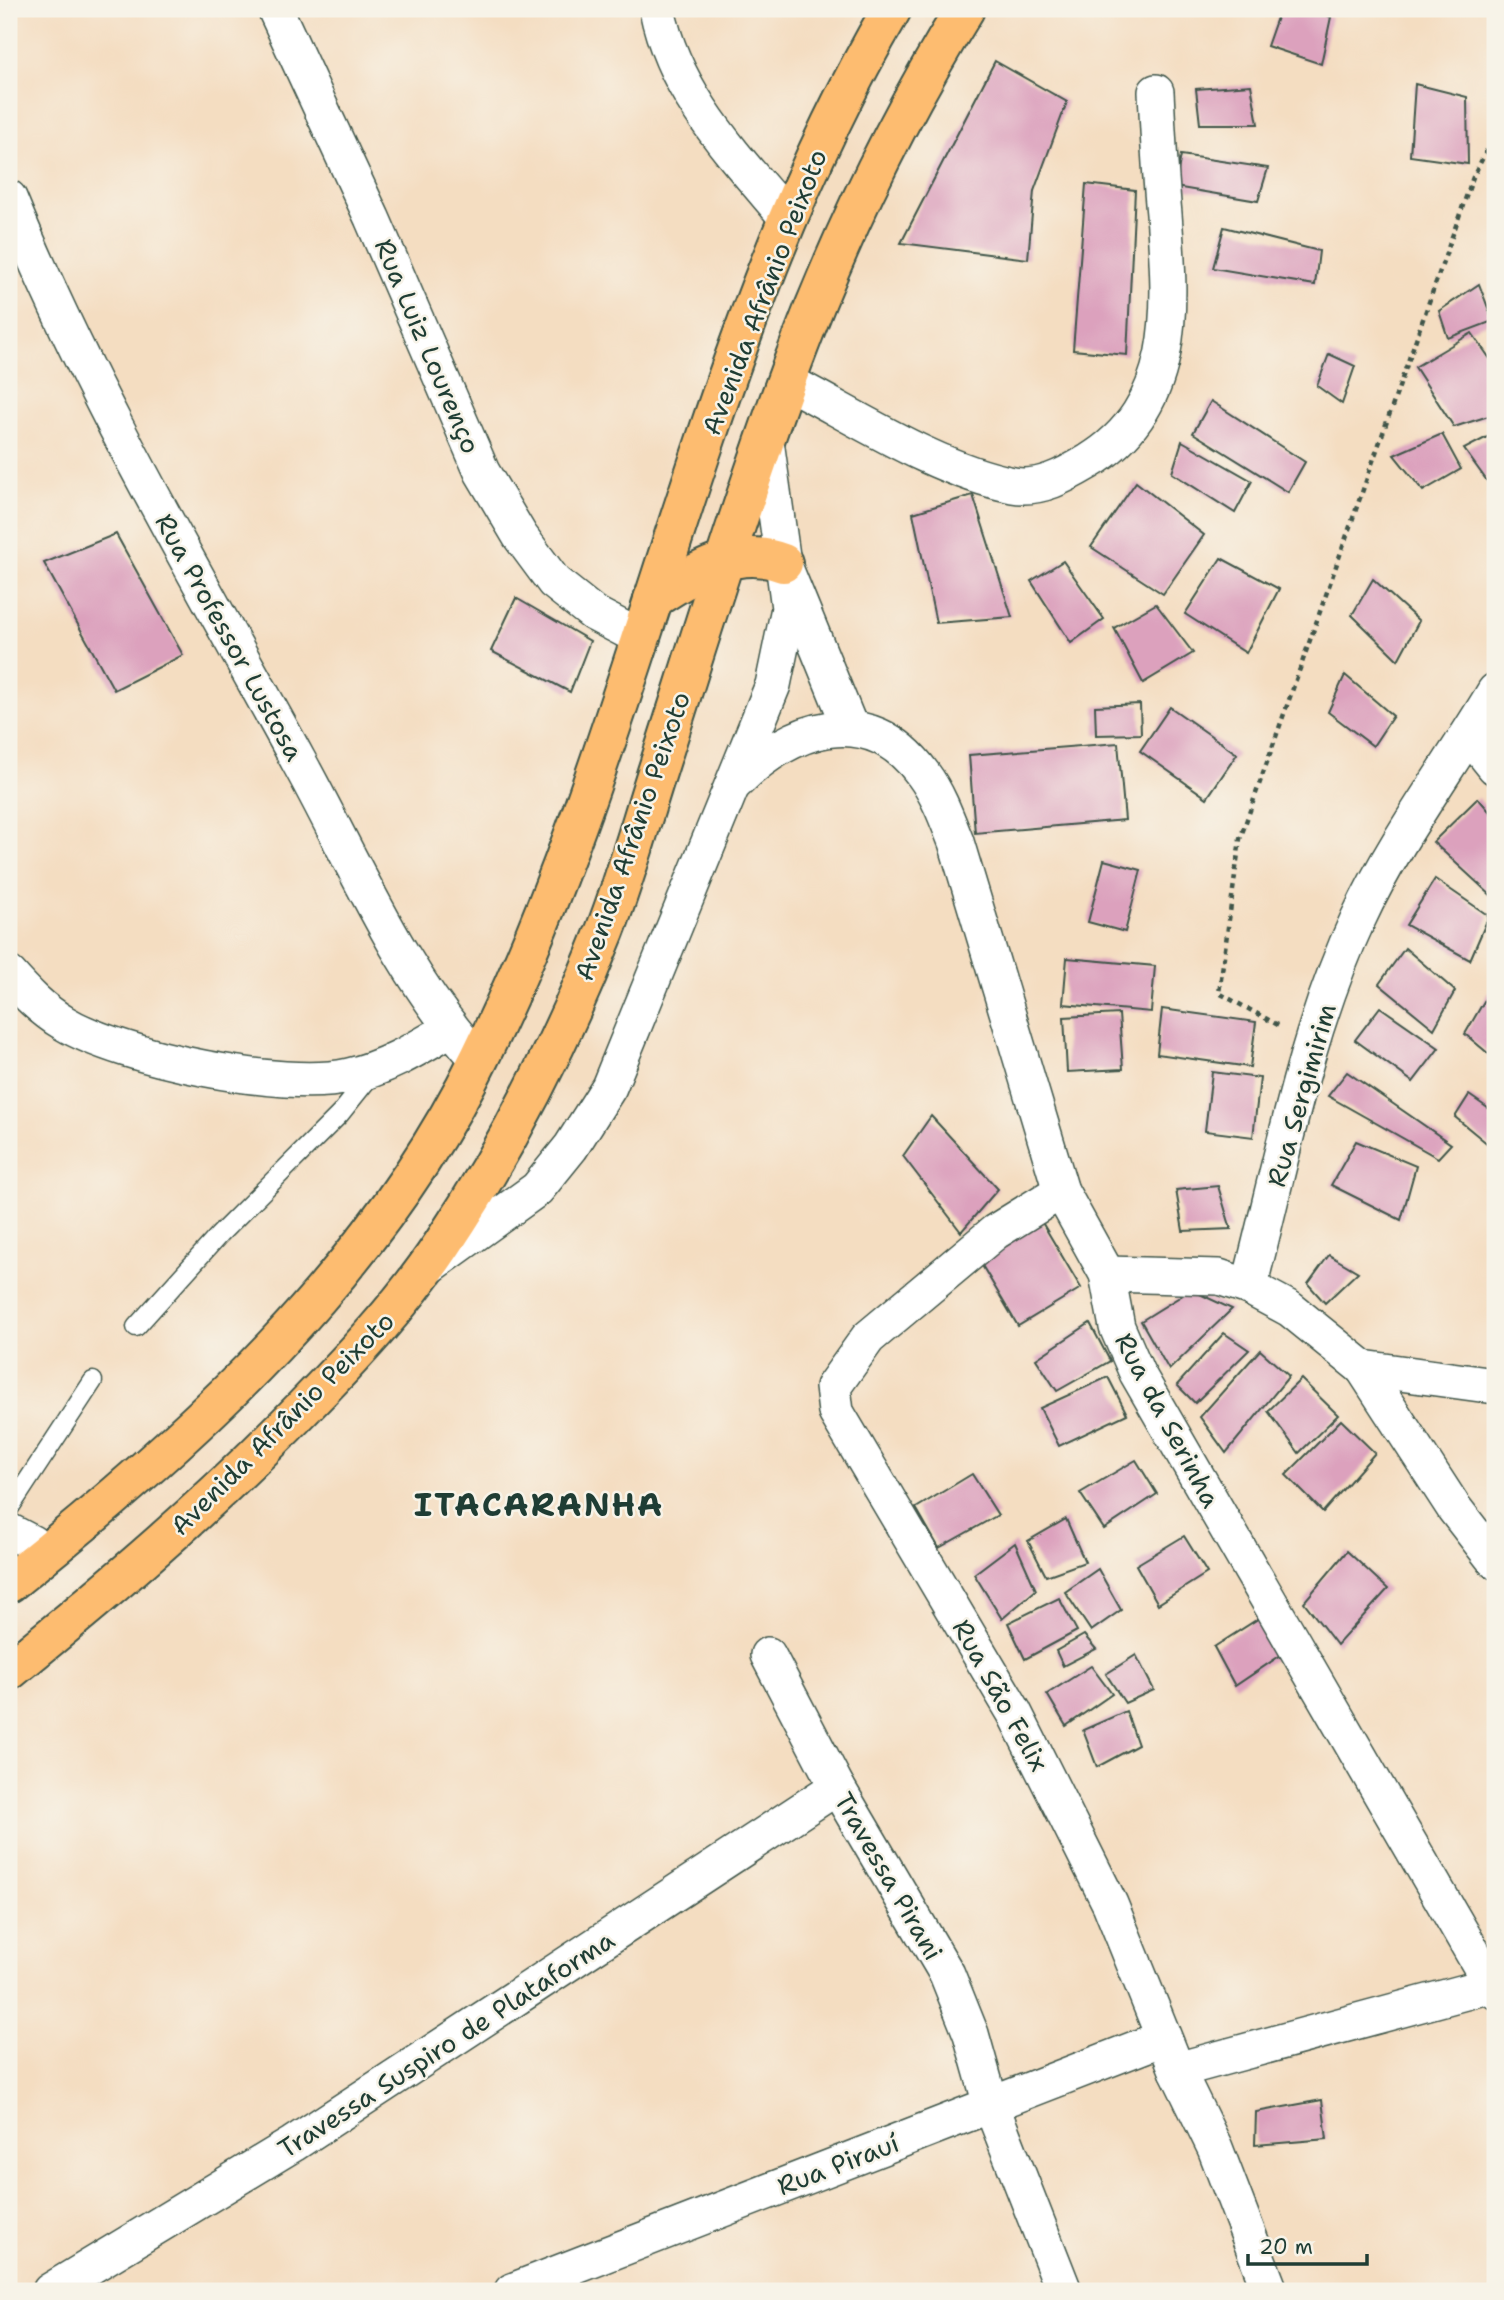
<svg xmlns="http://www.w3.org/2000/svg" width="1504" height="2300" font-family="'Shantell Sans',sans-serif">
	<rect width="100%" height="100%" fill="#f7f3e8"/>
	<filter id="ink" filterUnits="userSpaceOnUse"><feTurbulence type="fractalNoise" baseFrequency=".0143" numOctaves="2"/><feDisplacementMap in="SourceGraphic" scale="14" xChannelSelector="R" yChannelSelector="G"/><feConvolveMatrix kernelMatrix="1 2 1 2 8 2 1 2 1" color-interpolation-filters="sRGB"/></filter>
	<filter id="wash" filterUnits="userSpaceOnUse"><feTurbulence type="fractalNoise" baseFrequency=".00686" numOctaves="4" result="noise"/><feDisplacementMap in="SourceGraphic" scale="28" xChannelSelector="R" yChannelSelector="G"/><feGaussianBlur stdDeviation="1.57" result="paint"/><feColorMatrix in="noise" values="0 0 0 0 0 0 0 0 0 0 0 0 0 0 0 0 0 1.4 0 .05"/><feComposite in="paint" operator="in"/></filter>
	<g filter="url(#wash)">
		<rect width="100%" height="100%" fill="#f4ddc1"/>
		<g id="blocks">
			<!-- building -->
			<g fill="#dca1bd">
				<path d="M1280,9H1313L1331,17L1321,64L1267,46Z"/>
				<path d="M995,61L1067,102L1034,191L1028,259L901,243Z"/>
				<path d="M1415,84L1467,97L1468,164L1410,156Z"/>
				<path d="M1251,85L1258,124H1200L1196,89Z"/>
				<path d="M1181,155L1268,168L1258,201L1175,187Z"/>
				<path d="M1086,184L1135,190L1127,355L1073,350Z"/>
				<path d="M1224,227L1319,251L1315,285L1213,268Z"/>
				<path d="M1479,284L1493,321L1448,338L1439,311Z"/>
				<path d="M1472,333L1495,366V414L1454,427L1415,367Z"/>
				<path d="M1329,354L1355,366L1342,404L1317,386Z"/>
				<path d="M1211,401L1305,462L1288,492L1193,433Z"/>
				<path d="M1495,433V492L1464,449Z"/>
				<path d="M1442,434L1461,469L1423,491L1394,455Z"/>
				<path d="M1182,441L1252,481L1235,513L1172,473Z"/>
				<path d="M1136,482L1204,535L1163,594L1091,547Z"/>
				<path d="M973,495L1012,617L936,623L913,513Z"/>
				<path d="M116,534L183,655L114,690L44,563Z"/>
				<path d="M1221,558L1279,589L1246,653L1185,614Z"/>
				<path d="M1063,561L1104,619L1071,643L1031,581Z"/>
				<path d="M1373,579L1419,621L1398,660L1352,615Z"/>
				<path d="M516,598L590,641L570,692L491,651Z"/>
				<path d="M1156,604L1193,653L1143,683L1114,628Z"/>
				<path d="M1345,675L1393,716L1373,746L1328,712Z"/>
				<path d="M1140,704L1141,734L1096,735L1095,706Z"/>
				<path d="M1170,707L1237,754L1207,798L1140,751Z"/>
				<path d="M1118,743L1125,820L975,833L969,755Z"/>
				<path d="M1478,798L1495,818V899L1433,842Z"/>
				<path d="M1104,860L1141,870L1125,932L1088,922Z"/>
				<path d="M1435,879L1489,916L1470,960L1406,925Z"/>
				<path d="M1405,948L1455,991L1434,1029L1379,984Z"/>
				<path d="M1067,958L1155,966L1151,1012L1063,1004Z"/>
				<path d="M1490,991L1495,996V1059L1465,1034Z"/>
				<path d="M1380,1007L1439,1048L1413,1082L1355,1040Z"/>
				<path d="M1162,1009L1256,1022L1250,1067L1157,1054Z"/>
				<path d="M1119,1014L1123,1069L1067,1072L1064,1017Z"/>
				<path d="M1212,1072L1260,1078L1253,1137L1205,1131Z"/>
				<path d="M1347,1072L1451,1144L1438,1158L1328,1096Z"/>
				<path d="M1469,1095L1495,1113V1150L1455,1117Z"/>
				<path d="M931,1116L998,1189L961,1232L903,1156Z"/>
				<path d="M1356,1141L1416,1166L1401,1220L1331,1185Z"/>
				<path d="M1218,1186L1231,1229L1183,1231L1176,1190Z"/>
				<path d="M1040,1219L1081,1288L1018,1326L977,1257Z"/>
				<path d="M1329,1255L1358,1272L1325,1303L1308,1284Z"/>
				<path d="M1191,1290L1232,1309L1169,1370L1141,1321Z"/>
				<path d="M1090,1323L1110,1361L1057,1391L1036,1359Z"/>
				<path d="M1224,1333L1249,1350L1195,1403L1177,1385Z"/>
				<path d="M1260,1350L1289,1376L1226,1453L1200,1417Z"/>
				<path d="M1108,1377L1127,1414L1059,1446L1040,1408Z"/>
				<path d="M1301,1379L1338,1415L1299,1453L1268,1411Z"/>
				<path d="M1341,1420L1375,1453L1323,1512L1286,1475Z"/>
				<path d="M1136,1460L1157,1494L1104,1529L1080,1493Z"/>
				<path d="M972,1474L998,1515L939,1548L916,1508Z"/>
				<path d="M1066,1519L1085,1562L1046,1576L1028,1541Z"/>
				<path d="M1184,1536L1207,1573L1158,1604L1136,1565Z"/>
				<path d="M1015,1543L1036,1590L1002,1619L974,1574Z"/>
				<path d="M1347,1551L1388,1589L1337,1645L1304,1602Z"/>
				<path d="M1098,1569L1121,1610L1091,1631L1065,1592Z"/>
				<path d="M1059,1598L1077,1631L1025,1659L1008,1623Z"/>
				<path d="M1261,1617L1284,1653L1235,1686L1214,1647Z"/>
				<path d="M1084,1635L1096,1649L1063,1666L1056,1651Z"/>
				<path d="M1136,1655L1154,1690L1125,1703L1106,1674Z"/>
				<path d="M1091,1666L1112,1694L1066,1726L1047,1694Z"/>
				<path d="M1126,1711L1138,1745L1097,1767L1083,1730Z"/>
				<path d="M1322,2100L1327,2139L1255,2145L1256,2112Z"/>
			</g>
		</g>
	</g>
	<g filter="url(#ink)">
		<use href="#blocks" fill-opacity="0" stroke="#3f5549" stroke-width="2"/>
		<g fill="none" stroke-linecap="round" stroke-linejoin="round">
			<defs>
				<g id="service">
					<path d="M136,1327L219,1235L340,1114L372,1074"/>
					<path d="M9,1509L93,1381"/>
				</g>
				<g id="minor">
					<path d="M275,9L372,218L482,472L520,536L554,582L593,613L639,637"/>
					<path d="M657,9C674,94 734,155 788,219"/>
					<path d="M9,198C89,394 198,577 299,762C353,860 402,978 479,1060"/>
					<path d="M786,381C856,417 936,470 1013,485C1040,490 1066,475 1088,462C1179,407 1171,308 1164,214C1160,174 1158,133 1156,92"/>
					<path d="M766,441L783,563L850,727"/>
					<path d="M1470,736L1495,767"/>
					<path d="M735,783C790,727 869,699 923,774C938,794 947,819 956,842L1061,1191L1107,1274L1117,1327L1137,1373L1495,1991"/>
					<path d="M9,974C26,993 42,1010 64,1023C122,1058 284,1091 349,1076C386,1068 418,1048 450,1029"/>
					<path d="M1061,1191L995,1232L868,1338L833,1387L836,1412L1014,1712L1110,1904L1177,2070L1215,2148L1270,2291"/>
					<path d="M430,1266L537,1189L571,1147L609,1087L773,685L789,608L783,563"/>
					<path d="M1107,1274L1219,1277L1249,1287L1290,1309L1363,1368L1495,1386"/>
					<path d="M1249,1287C1281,1164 1304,1035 1358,919C1395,839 1450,767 1495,691"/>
					<path d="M1363,1368L1454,1508L1495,1561"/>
					<path d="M9,1531L32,1543L44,1555"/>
					<path d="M768,1655L837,1787L947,1974L971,2034L991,2105L1064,2291"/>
					<path d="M1177,2070L1491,1985"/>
					<path d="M50,2291L293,2144L837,1787"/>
					<path d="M512,2291L1163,2038"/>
				</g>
				<g id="primary">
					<path d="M653,599C693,574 735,544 783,563"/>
					<path d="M9,1583C192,1438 376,1271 480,1057C646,719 700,335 892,9"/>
					<path d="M9,1671C111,1588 210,1504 302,1409C352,1358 402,1305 442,1245C507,1148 562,1040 605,931C625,880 640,825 657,772C701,635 743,497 793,362C839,239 896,120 965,9"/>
				</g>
			</defs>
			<!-- service casing -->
			<use href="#service" stroke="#3f5549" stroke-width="21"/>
			<!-- minor casing -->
			<use href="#minor" stroke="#3f5549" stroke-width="38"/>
			<!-- primary casing -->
			<use href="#primary" stroke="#3f5549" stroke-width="42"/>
			<!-- path -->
			<path stroke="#3f5549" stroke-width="4.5" stroke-dasharray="5 5" stroke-linecap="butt" d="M1278,1025L1219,993L1240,839L1473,177L1495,134"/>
			<!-- service -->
			<use href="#service" stroke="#fff" stroke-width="18"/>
			<!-- minor -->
			<use href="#minor" stroke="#fff" stroke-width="35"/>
			<!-- primary -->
			<use href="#primary" stroke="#fdbc70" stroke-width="38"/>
		</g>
	</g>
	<g text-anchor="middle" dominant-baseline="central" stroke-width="5" stroke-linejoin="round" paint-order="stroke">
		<!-- street labels -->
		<g font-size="26" fill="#1f3d34" stroke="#f7f3e8">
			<text transform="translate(764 292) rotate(-69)">Avenida Afrânio Peixoto</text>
			<text transform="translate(428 346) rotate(67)">Rua Luiz Lourenço</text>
			<text transform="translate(230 637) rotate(61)">Rua Professor Lustosa</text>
			<text transform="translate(632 836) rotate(-71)">Avenida Afrânio Peixoto</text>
			<text transform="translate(1301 1095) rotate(-74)">Rua Sergimirim</text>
			<text transform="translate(1168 1420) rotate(62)">Rua da Serinha</text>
			<text transform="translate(282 1423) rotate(-45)">Avenida Afrânio Peixoto</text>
			<text transform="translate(1001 1695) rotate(61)">Rua São Felix</text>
			<text transform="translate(889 1876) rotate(60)">Travessa Pirani</text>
			<text transform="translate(446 2044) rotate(-33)">Travessa Suspiro de Plataforma</text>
			<text transform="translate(838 2164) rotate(-21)">Rua Pirauí</text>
		</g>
		<!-- district labels -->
		<g font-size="33" font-weight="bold" letter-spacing="2" fill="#1f3d34" stroke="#f7f3e8">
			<text x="539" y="1504">ITACARANHA</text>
		</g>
	</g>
	<!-- margin -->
	<rect width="1504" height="2300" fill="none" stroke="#f7f3e8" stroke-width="35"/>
	<!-- scale -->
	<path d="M1248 2254v10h119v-10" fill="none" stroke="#1f3d34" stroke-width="3.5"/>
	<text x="1259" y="2254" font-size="21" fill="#1f3d34" stroke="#f7f3e8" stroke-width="5" paint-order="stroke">20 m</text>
</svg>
